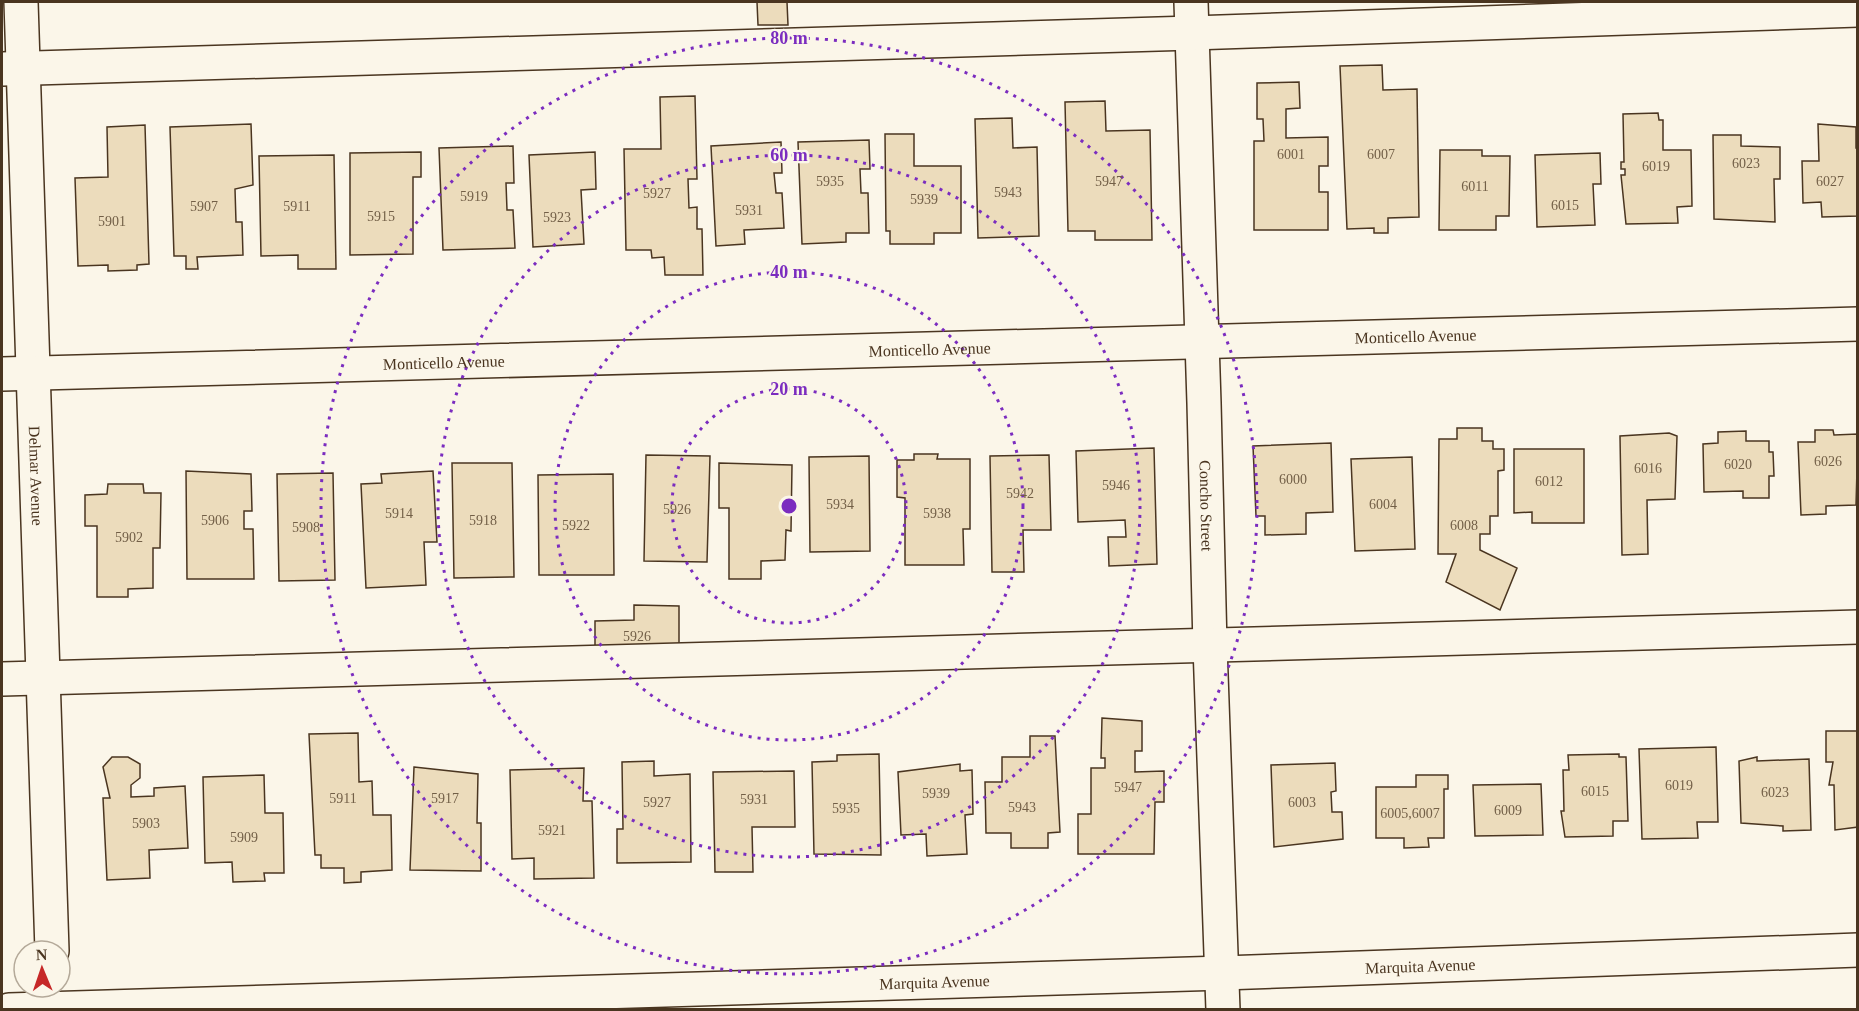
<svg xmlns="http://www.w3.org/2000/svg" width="1859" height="1011" font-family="Georgia,serif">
<rect width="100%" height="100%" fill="#fbf6e9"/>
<path fill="#ecdcbc" stroke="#4a3520" stroke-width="1.5" d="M757,2H787L788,25H758Z
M1382,65L1383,90L1417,89L1419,217L1388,218V233H1374V228L1347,229L1340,66Z
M1299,82L1300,108L1286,109V138L1328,137V166H1319V192H1328V230H1254V141H1264L1263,119H1257V83Z
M695,96L697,179H688L689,208L697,207V229H702L703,275H665L664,257L652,258L651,250H626L624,149H661L660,97Z
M1105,101L1106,131L1150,130L1152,240H1095V231H1068L1065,102Z
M1658,113L1659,120H1663V150H1691L1692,206L1677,207L1678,223L1626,224L1621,175H1625V169H1621V162H1624L1623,114Z
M1012,118L1013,148L1037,147L1039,236L978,238L975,119Z
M251,124L253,185L235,189L236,222H242L243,255L197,257L198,269H186V256H174L170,127Z
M1818,124L1856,127V148H1858V216L1822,217L1821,202L1803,203L1802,161H1819Z
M145,125L149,264L137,265V270L108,271V265L78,266L75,178L108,177L107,127Z
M885,134H914V166H961V233H934V244H890V231H886Z
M1713,135H1741V146L1780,147V179H1774L1775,222L1714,219Z
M869,140L870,169H860L861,193H868L869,233H846V242L802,244L798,142Z
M781,142L782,173H774L776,193H782L784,228L744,230L745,244L716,246L711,146Z
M513,146L514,183H506L507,210H513L515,248L443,250L439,148Z
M1440,150H1482V156H1510L1509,216H1496V230H1439Z
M421,152V177H413V254L350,255V153Z
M595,152L596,189L581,190L584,244L533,247L529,155Z
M1600,153L1601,184H1593L1595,225L1537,227L1535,155Z
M334,155L336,269H298V255L261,256L259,156Z
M1457,428H1482V441H1493V449H1504V470L1498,471V516H1490V534H1480V550L1517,568L1500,610L1446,582L1456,554H1438L1439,439H1457Z
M1815,430H1833L1834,435L1858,434L1856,505L1826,506V514L1801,515L1798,442H1815Z
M1746,431V441H1769V452H1773L1774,476H1769V498H1743V491L1704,492L1703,444L1718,443V432Z
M1669,433L1677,436L1675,499L1647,500L1648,554L1622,555L1620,436Z
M1331,443L1333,512L1306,513V534L1265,535V516H1256L1253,446Z
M1154,448L1157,564L1109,566L1108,537H1126L1125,520L1078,522L1076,451Z
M1514,449H1584V523H1532V512L1514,513Z
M914,454H938L937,459H970V529H963L964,565H905V498L897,497V460H914Z
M646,455L710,456L707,562L644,561Z
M1049,455L1051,530H1023L1024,572H992L990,456Z
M869,456L870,551L810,552L809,457Z
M1412,457L1415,549L1355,551L1351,459Z
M452,463H512L514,577L454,578Z
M719,463L792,465L791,531L786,530L785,560L761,561V579H729V508H719Z
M186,471L251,474L252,511H244V529H253L254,579H187Z
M433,471L437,542H424L426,585L366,588L361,484L382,483L381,474Z
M333,473L335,580L279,581L277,474Z
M613,474L614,575H539L538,475Z
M108,484H143L144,493H161L160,548H153V588L128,589V597H97V526H85V495L107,494Z
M634,605L679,606V652L595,653V621L634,620Z
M1102,718L1142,721V751H1135V772L1164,771V802H1155L1154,854H1078V814H1091V768H1105V758H1101Z
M1826,731H1858V827L1835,830L1834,785H1829L1833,762H1826Z
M358,733L359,782L372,781L373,815H391L392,870L361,872V882L344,883V868H321V855H315L309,734Z
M1030,736H1055L1060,832L1048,833V848H1011V833H986L985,782H1002V757H1030Z
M1716,747L1718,822H1697L1698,838L1642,839L1639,749Z
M879,754L881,855L814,854L812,762L837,761V755Z
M1619,754V757H1626L1628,821H1613V836L1565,837L1561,811H1564L1563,770H1569L1568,755Z
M112,757H128L140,764V778L131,785V797L154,796V788L185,786L188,848L149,850L150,878L107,880L103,798H110L103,767Z
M1757,757V761L1809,759L1811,830L1783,831V826L1741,823L1739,761Z
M654,761V776L690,774L691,862L617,863V829H623L622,762Z
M1335,763L1336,791L1331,792L1332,812H1342L1343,839L1274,847L1271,765Z
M960,764V771L972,770L973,814L965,815L967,854L927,856L926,834L901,835L898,772Z
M414,767L478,774L477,823H481V871L410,870Z
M584,768L583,801H592L594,878L534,879V858L512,859L510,770Z
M794,771L795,827H752L753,872H715L713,772Z
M264,775L265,813H283L284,873H264L265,881L233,882L232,862L205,863L203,777Z
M1416,775H1448V789H1444V838H1428L1429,847L1404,848V838H1376V787H1416Z
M1541,784L1543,835L1475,836L1473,785Z"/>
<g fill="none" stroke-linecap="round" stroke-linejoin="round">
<defs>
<g id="minor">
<path id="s1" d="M21,2L52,951"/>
<path id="s2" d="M1191,2L1204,403L1210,646L1223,1010"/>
<path d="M2,69L1192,33L1858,10"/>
<path id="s3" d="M2,374L1858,324"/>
<path d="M2,679L1858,627"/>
<path id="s4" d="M9,1010L1223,973L1858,950"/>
</g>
</defs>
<use href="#minor" stroke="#4a3520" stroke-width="36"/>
<use href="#minor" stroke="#fbf6e9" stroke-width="33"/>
</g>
<g fill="none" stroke="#7b2cbf" stroke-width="3" stroke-dasharray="3 6">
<circle cx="789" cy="506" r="117"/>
<circle cx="789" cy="506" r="234"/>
<circle cx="789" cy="506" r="351"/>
<circle cx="789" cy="506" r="468"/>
</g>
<g text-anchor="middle" stroke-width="4.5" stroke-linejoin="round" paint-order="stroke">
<g font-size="14" fill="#725f47">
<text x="1291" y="159">6001</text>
<text x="1381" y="159">6007</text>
<text x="1746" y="168">6023</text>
<text x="1656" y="171">6019</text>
<text x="830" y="186">5935</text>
<text x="1109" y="186">5947</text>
<text x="1830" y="186">6027</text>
<text x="1475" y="191">6011</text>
<text x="1008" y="197">5943</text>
<text x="657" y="198">5927</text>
<text x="474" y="201">5919</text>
<text x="924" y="204">5939</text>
<text x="1565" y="210">6015</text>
<text x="204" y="211">5907</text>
<text x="297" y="211">5911</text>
<text x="749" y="215">5931</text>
<text x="381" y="221">5915</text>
<text x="557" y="222">5923</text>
<text x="112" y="226">5901</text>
<text x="1828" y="466">6026</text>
<text x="1738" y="469">6020</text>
<text x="1648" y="473">6016</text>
<text x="1293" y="484">6000</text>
<text x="1549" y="486">6012</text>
<text x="1116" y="490">5946</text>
<text x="1020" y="498">5942</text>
<text x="840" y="509">5934</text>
<text x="1383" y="509">6004</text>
<text x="677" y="514">5926</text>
<text x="399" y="518">5914</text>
<text x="937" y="518">5938</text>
<text x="215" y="525">5906</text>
<text x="483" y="525">5918</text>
<text x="576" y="530">5922</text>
<text x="1464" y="530">6008</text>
<text x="306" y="532">5908</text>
<text x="129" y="542">5902</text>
<text x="637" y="641">5926</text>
<text x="1679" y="790">6019</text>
<text x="1128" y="792">5947</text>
<text x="1595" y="796">6015</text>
<text x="1775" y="797">6023</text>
<text x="936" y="798">5939</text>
<text x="343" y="803">5911</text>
<text x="445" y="803">5917</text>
<text x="754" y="804">5931</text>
<text x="657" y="807">5927</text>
<text x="1302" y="807">6003</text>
<text x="1022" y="812">5943</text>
<text x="846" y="813">5935</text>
<text x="1508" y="815">6009</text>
<text x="1410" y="818">6005,6007</text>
<text x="146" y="828">5903</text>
<text x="552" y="835">5921</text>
<text x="244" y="842">5909</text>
</g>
<g font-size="16" fill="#4a3520" stroke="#fbf6e9">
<text dy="6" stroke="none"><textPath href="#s3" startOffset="1414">Monticello Avenue</textPath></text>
<text dy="6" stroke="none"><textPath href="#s3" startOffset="928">Monticello Avenue</textPath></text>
<text dy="6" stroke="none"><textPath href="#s3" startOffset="442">Monticello Avenue</textPath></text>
<text dy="6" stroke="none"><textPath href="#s1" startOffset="474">Delmar Avenue</textPath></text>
<text dy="6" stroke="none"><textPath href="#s2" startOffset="504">Concho Street</textPath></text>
<text dy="6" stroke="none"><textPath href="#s4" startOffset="1412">Marquita Avenue</textPath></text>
<text dy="6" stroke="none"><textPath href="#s4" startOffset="926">Marquita Avenue</textPath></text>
</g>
</g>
<circle cx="789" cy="506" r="9" fill="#7b2cbf" stroke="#fbf6e9" stroke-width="3"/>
<g font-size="18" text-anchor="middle" font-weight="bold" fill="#7b2cbf" stroke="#fbf6e9" stroke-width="4.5" stroke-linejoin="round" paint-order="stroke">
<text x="789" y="44">80 m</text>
<text x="789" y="161">60 m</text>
<text x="789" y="278">40 m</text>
<text x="789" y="395">20 m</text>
</g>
<rect width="1859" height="1011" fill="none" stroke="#4a3520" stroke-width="6"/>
<g transform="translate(42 969) rotate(358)"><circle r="28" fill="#fbf6e9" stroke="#b4a999" stroke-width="1.5"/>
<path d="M0-4.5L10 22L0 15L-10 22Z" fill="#c62828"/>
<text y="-9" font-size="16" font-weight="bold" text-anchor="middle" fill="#4a3520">N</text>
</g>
</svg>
